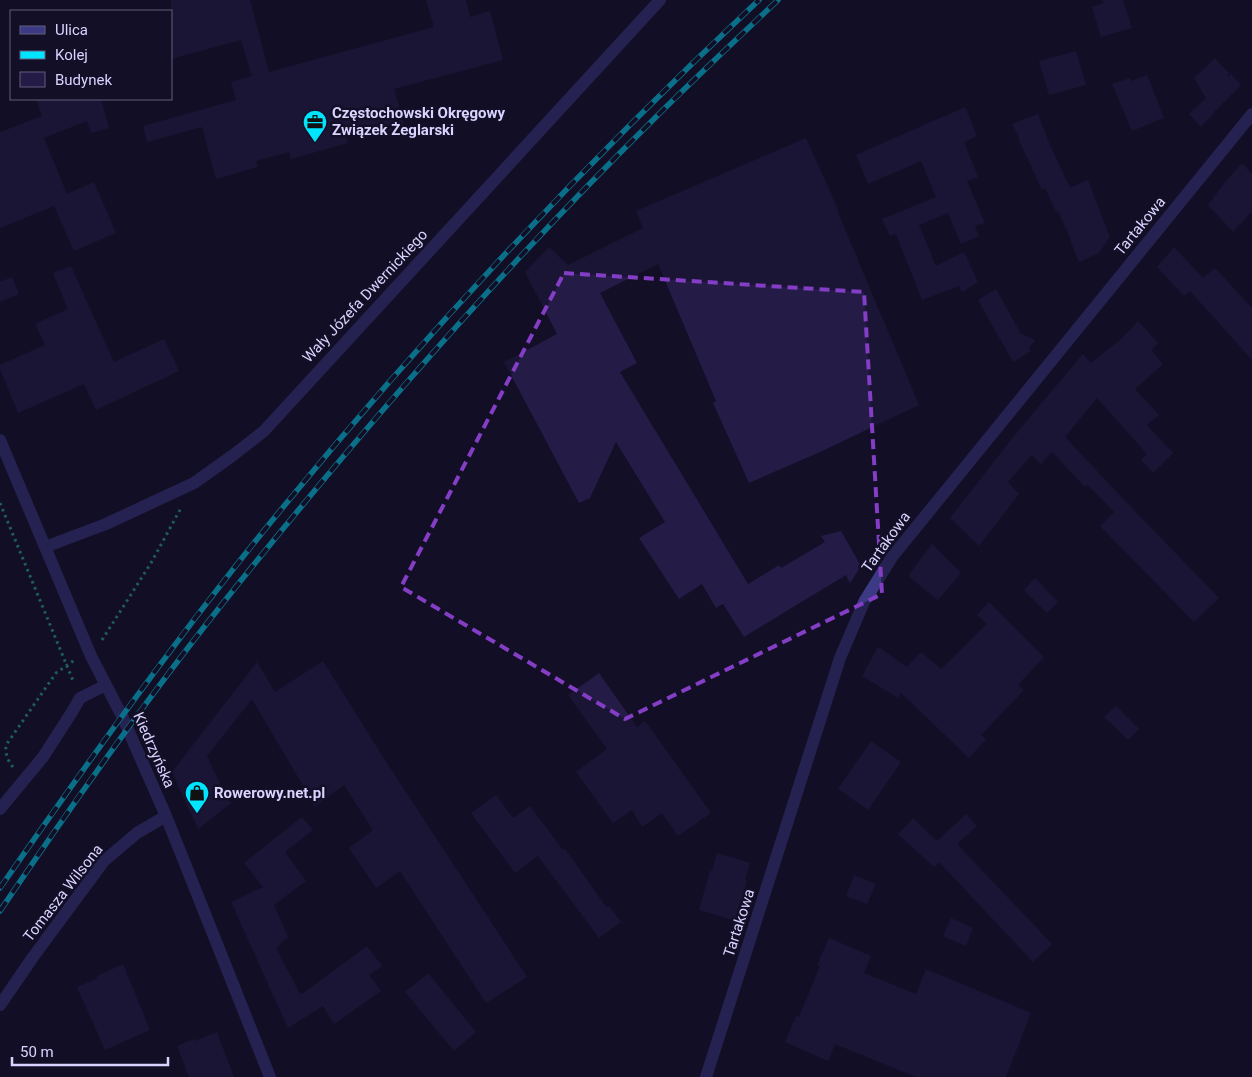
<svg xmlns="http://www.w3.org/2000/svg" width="1252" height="1077" font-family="Roboto,sans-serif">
<rect width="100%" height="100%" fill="#130f26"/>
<path fill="#241b47" d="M171,0H250L269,72L434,27L426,0H466L470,17L490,11L503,60L394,89L405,128L381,134L380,128L346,136L348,143L291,159L289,152L256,161L258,167L216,179L202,127L147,142L143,126L236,100L231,82L252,76L241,40L171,59Z
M1102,0H1123L1132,28L1101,37L1092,7L1104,3Z
M1076,51L1086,85L1049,95L1039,61Z
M1215,58L1229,73L1227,75L1229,76L1231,74L1241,85L1214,112H1215L1201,127L1189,114L1206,98L1194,78Z
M1147,75L1164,118L1132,131L1112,84L1130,78L1131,81Z
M36,99H101L109,128L91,133L87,121L44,138L67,194L94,182L116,233L74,251L54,206L0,228V132L42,116Z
M965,107L977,136L964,142L978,177L967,181L985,223L975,226L979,236L961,244L948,213L919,225L936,266L964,252L978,282L962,292L959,286L922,300L896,234L890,236L882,219L936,197L921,161L868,184L856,155Z
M1038,114L1049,143L1070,188L1088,180L1110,237L1099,253L1079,262L1070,240H1071L1058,211L1056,212L1045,188L1042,190L1018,138L1019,137L1012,124Z
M806,138L838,209L837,210L919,405L820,452L749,483L713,403L716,401L658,264L600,293L637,363L620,372L748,584L779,565L781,568L825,542L821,536L841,531L861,566L850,583L846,575L744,637L723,604L716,608L702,584L679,599L639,538L665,522L616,442L590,498L579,503L504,362L557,334L525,272L549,247L568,265L643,228L636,211Z
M1242,163L1252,174V211L1233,232L1208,205L1222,186Z
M1174,247L1203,278L1215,268L1252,308V360L1190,291L1184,296L1157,267Z
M71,266L114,362L164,339L179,371L96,410L84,384L18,413L0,369V365L45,345L35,324L68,309L53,273Z
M12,277L19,294L0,302V282Z
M996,289L1021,334L1035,340L1029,348L1031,351L1013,362L978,300Z
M1138,321L1158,343L1151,350L1163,364L1135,389L1159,415L1147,425L1173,453L1153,473L1141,460L1147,454L1097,398L1065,437L1128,504L1219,598L1194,622L1100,526L1114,512L1088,485L1085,487L1052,452L1041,464L1032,455L1008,482L1019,494L979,546L950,518L1014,436L1083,354L1091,363L1121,339Z
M932,544L961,573L938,600L908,576Z
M1035,578L1058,602L1047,613L1024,590Z
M989,602L1044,657L1018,685L1024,690L981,735L986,739L969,758L901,693L898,698L862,676L878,647L907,667L921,652L941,669L987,624L977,615Z
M323,661L385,760L527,977L486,1003L400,871L376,888L349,848L373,830L344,785L315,806L252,699L207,756L226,797L231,803L198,829L172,772L257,662L275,692Z
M599,673L637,727L645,721L711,813L678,836L662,813L642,827L632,810L613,823L576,772L607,749L568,695Z
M1116,706L1139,729L1128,740L1104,717Z
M871,741L901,762L868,810L838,789Z
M496,795L513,818L530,806L563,850L565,849L607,908L609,906L621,922L599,938L538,856L515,873L471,813Z
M966,814L977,826L957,844L1052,944L1033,962L939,862L934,867L898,834L913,818L937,841Z
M302,817L313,830L285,852L306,881L274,905L288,937L276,948L300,994L301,993L302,994L367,946L382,966L369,975L381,991L334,1024L323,1006L288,1028L231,902L263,887L244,863Z
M717,853L750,863L745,880L747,881L736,921L699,910L710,871H712Z
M854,875L876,884L867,904L846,896Z
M951,918L973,928L966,946L943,936Z
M829,938L871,956L864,973L916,994L926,969L1031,1013L1006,1077H916L835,1044L828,1061L785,1042L796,1016L799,1017L820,966L817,965Z
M123,964L150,1030L105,1050L77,987L98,978L97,976Z
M428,973L476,1032L454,1051L405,992Z
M217,1032L234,1077H189L177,1046L194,1039L195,1041Z"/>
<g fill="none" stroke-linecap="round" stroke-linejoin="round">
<path stroke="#2fb8b0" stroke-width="3" stroke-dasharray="2.5 4" stroke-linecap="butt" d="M0,503L74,683
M102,640L151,563L181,508
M13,767C8,761 5,754 6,745L56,673L76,659"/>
<path stroke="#3d3a85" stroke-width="12" d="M0,440L91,656L122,716L166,816L270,1077
M45,547L106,524L194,483L232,456L264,431L660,0
M0,809L43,757L72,712L80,698L106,685
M0,1005L33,957L104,861L137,833L166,816
M706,1077L840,658L864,602L892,557L1252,114"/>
<defs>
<path id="rail" d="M0,888C84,767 170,647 262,533C415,344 582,166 759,0
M0,911C71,806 144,702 223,603C357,435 499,272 652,121C693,80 736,40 778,0"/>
</defs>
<use href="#rail" stroke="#00e5ff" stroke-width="5.5"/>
<use href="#rail" stroke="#130f26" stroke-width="4" stroke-dasharray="11" stroke-linecap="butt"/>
</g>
<path d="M0 0H1252V1077H0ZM564,273L864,292L882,594L625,719L401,587Z" fill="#130f26" fill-opacity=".55" fill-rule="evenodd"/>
<path fill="none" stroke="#843dc5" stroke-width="4" stroke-dasharray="10 6" stroke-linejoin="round" d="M564,273L864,292L882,594L625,719L401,587Z"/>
<defs>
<symbol id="office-pin" viewBox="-11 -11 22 30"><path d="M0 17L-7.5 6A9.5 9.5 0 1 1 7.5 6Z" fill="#00e5ff" stroke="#130f26"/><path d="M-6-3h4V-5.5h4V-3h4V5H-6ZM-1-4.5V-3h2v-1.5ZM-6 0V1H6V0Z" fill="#111"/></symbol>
<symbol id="shop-pin" viewBox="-11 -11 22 30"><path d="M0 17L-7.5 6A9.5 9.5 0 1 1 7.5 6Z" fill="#00e5ff" stroke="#130f26"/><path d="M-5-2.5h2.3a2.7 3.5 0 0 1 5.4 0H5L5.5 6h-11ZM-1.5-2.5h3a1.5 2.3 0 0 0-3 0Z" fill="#111"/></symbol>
</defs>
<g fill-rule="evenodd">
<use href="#office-pin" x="301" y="108" width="28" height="38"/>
<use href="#shop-pin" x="183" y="779" width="28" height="38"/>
</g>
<g text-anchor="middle" stroke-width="5" stroke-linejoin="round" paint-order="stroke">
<g font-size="15" font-weight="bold" fill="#d9d4ff" stroke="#130f26" text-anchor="start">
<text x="332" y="118">Częstochowski Okręgowy<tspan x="332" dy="17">Związek Żeglarski</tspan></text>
<text x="214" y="798">Rowerowy.net.pl</text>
</g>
<g font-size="15" fill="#d9d4ff" stroke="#130f26">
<text transform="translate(1140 226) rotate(-51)" y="5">Tartakowa</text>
<text transform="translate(365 296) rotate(-47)" y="5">Wały Józefa Dwernickiego</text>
<text transform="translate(886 542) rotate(-54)" y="5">Tartakowa</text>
<text transform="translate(154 750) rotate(66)" y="5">Kiedrzyńska</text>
<text transform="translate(63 893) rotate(-52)" y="5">Tomasza Wilsona</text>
<text transform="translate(739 923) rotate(-72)" y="5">Tartakowa</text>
</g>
</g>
<rect x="10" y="10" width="162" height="90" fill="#130f26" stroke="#625e7d"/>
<rect x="20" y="26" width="25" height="8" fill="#3d3a85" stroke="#625e7d"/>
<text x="55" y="35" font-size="15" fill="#d9d4ff">Ulica</text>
<rect x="20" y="51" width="25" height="8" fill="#00e5ff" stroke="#625e7d"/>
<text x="55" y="60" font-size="15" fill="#d9d4ff">Kolej</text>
<rect x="20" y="72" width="25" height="15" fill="#241b47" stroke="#625e7d"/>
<text x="55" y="85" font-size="15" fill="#d9d4ff">Budynek</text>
<path d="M12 1057v8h156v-8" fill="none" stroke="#d9d4ff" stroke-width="2.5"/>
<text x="20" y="1057" font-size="15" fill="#d9d4ff" stroke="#130f26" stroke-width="4" paint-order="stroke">50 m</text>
</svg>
